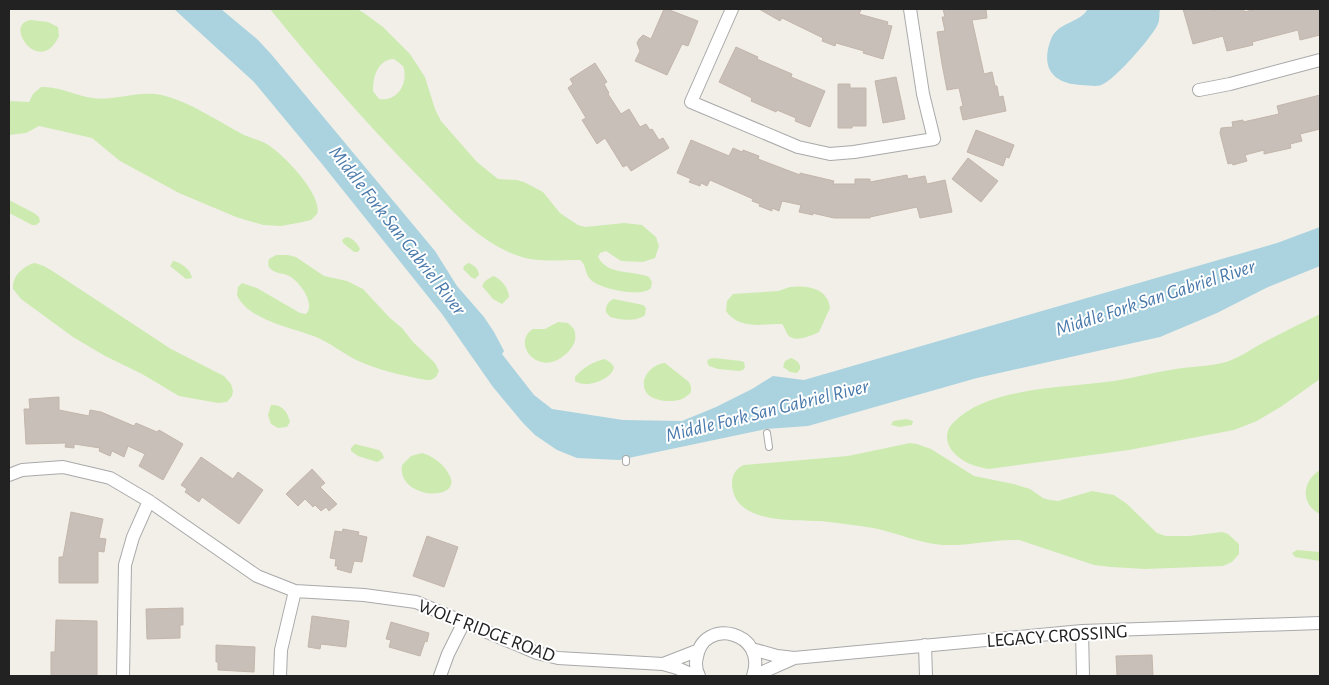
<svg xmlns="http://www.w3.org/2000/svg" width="1329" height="685" font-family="'Alegreya Sans',sans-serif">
<rect width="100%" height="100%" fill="#f2efe9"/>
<path fill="#cdebb0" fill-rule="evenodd" d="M270,9H357L364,13L383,27L410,54L425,77L435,109L441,121L477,162L498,179L517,180L524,182L543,192L560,213L578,225L585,227L624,223L642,225L656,237L659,246L655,258L643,262L621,261L606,251L600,253L598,257C608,276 633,270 649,277L652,282L651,288C642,298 600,289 591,280C584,274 587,265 580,260C560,260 535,263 516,255C477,241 447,205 419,177C366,123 317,67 270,9ZM394,59L403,66C409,82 398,102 379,99L373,91C373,77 377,60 394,59Z
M31,20L48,22L58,27L59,36C40,78 2,23 31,20Z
M41,87C59,86 76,96 93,98C116,101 138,90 162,95C191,102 217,121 244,135C251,138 259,140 265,143C281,151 324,196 317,214L311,220L303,222L281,226L263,225L236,217L179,193L120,161L92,138L39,126L26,133L9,135V101L29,102L33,94Z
M9,200L34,213L39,217L40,222L36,225H32L9,213Z
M346,237C352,237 358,244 360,249L358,252H354L343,243L342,240Z
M276,255H288L296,257L324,276L347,281L363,289L390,318L402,328L413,342L435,363L439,371L436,377L431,380H427C403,376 378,370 356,360C343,353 330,343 316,337C294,328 247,320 237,295L238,287L242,283L257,288L300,313L306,314C316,304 300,283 291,277C285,273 277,274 272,270C267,267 268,263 269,259Z
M173,261C181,262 191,270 192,278L186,279L170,266Z
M35,263L44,266L54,272L171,349L224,376L231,384L233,391L232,396L227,402L218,403L179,396L142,374L105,356L73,337L21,299L13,289C12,276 23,266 35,263Z
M468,263C473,264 479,269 479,275L475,279L471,277L463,269L464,266Z
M493,276C501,278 509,289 509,297L502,304L493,299L482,286L485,281Z
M790,287C807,285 828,288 830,308L819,332C811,336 794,343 788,335C785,331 785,327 782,324C762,324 739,330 726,311L727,301L733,294L778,291Z
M614,299L643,305L646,308L645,315C636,322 621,320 610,317L606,312C605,307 608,301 614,299Z
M1320,314V379L1282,406L1257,421L1234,430L1129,450L989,469C976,467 964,463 955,454C946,445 944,433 952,424C987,386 1066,388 1114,381C1133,378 1151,373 1170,370C1189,366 1211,367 1229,361C1240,357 1250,350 1259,345C1279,334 1300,324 1320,314Z
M558,322L568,323L574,329C577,339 575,344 569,351C540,382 510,343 533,329H545Z
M714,358L741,361L744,362L745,367L743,370L739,371L718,369L709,366L707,362L709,359Z
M791,358C797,360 801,364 800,369L797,373L790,372L783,367L785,361Z
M605,359L611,363L614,367C612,380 585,389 575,381V377C582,368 594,361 605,359Z
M665,363L689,382L691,387V392C685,399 679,401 670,401C630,401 642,365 665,363Z
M271,405C282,404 288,412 290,422L287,427L278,428L271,424L268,415Z
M906,419L913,421L912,425L899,427L891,425L893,421Z
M910,443L917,444L931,449L974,476L1014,484L1030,489L1043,498L1050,500L1058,501L1092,491L1114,495L1127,504L1157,533L1166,536H1189L1222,532L1228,534L1239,544V554L1232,562L1223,566L1145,569L1111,567L1094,565L1019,540C994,539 969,546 943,545C918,543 898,533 873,528C856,525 838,523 820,521C794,520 732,524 732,483C732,475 736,468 744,465L848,456Z
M355,444L379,450L382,453L384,458L377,462L358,456L351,451V448Z
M422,453C432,456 441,462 447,471C470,503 396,501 402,465L411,456Z
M1320,470V514C1300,504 1302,481 1320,470Z
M1297,550L1320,552V561L1295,557L1292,553Z"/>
<path fill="#aad3df" d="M174,9H221L257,39L271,54L435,251L457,286L484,317L494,332L504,351L502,354L534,395L552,409L623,420L682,421L716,407L752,389L773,376L804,380L1277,243L1320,227V266L1266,288L1217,313L1160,337L977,378L808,426L766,429L619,460L577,458L557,450L535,435L523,423L493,387L442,314L322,164L254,82Z
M1088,9H1160C1159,13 1160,20 1158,24C1152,37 1115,80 1101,85C1096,87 1087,85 1082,85C1053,84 1040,68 1051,39C1058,22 1078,24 1088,9Z"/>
<path fill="#c7bfb8" stroke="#c4b6ab" d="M664,9H667L698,21L688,46L682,44L667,75L635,61L640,51L637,43L639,39L643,35L651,39Z
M759,9H856L861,10L859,14L888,22L887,25L892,26L883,59L863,53L864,51L836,43L835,46L822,41L823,38L782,18L780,21Z
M943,9H986L987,18L972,20L984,74L992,72L995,86H997L999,97L1003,96L1006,111L963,120L960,107L963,106L959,88L947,90L942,64L937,32L945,31L942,17H945Z
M1183,9H1210L1211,11L1221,9H1244V12L1256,9H1320V35L1300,40L1298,30L1252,42L1253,45L1227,51L1223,36L1193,44Z
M736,47L758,57L757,59L792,74L791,77L825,91L810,127L795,121L796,118L777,110L776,112L751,101L752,98L719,82Z
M595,63L607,82L604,84L609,93L608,94L621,114L629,109L640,127L646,124L650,130L652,129L659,140L663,138L669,148L631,171L627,165L623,167L605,138L597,144L582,120L586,118L568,88L573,84L570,79Z
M896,77L905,119L883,123L875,81Z
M838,84H850V88H866V126H852V128H838Z
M1320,95V129L1300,134L1302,141L1290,144L1291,148L1264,154V150L1245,155L1247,161L1233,165L1232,163L1228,164L1220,133L1221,128L1233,127L1232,122L1243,120V122L1279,114L1277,106Z
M976,130L1014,145L1009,158L1006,157L1003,166L967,152Z
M691,140L729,156L733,148L742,152L743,150L759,156L758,159L800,175V173L834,181L833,184H855V179H870V182L907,175L908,179L925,176L927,184L945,180L952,212L920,218L917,207L870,217V218H834L812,213L813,215L799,212L801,205L782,201L779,211L772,208V211L759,206L760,204L752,201L753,199L710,180L707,186L701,183L700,186L689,182L691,179L677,173Z
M968,158L998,181L981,202L952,179Z
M59,397V410L89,416L90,410L101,412L134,426L136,423L157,432L159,430L183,444L163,480L139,466L145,454L128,446L124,457L112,451L110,456L99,451L100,448L74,444V448L65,447L66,443L26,444L24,409H30L29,399Z
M201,457L233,479L238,472L263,490L239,524L202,497L199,502L185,492L187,489L181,485Z
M312,469L325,483L320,487L337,504L329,511L326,507L321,511L315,505L313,507L305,499L298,506L286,494Z
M71,512L103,519L99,538L106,539L104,552L98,551V583H59V557H63Z
M343,529L359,532L358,535L367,537L362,562L354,561L351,573L337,569L338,566H335L336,559L330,558L335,531L342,532Z
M427,536L458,547L444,587L413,576Z
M183,608V625H180V638L147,639L146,609Z
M312,616L349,621L346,647L321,644L320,649L308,647Z
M56,620L97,621V676H51V652H55Z
M391,622L429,633L427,642L425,641L420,656L389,647L391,640L386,639Z
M216,645L255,647L254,672L218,670V662H216Z
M1152,655L1153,676H1117L1116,656Z"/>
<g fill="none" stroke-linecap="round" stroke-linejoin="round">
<defs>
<path id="lane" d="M767,433L769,447
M626,462V459"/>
<path id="street" d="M732,9L691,102L798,147L830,154L854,152L934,139L923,94L910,9
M1199,90L1230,84L1320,60
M9,475L22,470L63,467L110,478L149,501L257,576L295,591L364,595L416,602L537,653L558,658L663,664L699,650
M1082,631L1083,676
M925,645L926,676
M752,649L777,656L794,658L1082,631L1320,623
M663,664L677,668L695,676
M123,676L125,565L133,537L149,501
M280,676L281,650L295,591
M440,676L448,654L464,622
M699,676C696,670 695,664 697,657C703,617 768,631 753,676
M754,676L792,659"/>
</defs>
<use href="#lane" stroke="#a9a9a9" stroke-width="8"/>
<use href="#street" stroke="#a9a9a9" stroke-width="14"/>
<use href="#lane" stroke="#fff" stroke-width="6"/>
<use href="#street" stroke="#fff" stroke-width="12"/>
</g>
<g text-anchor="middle" stroke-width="4" stroke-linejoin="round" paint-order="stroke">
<g font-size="19" fill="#222" stroke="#fff">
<text transform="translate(487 630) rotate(21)" y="7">WOLF RIDGE ROAD</text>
<text transform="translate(1057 635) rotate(-4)" y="7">LEGACY CROSSING</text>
</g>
<g font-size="20" font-style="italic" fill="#4a7aab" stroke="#fff">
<text transform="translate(398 230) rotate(52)" y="7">Middle Fork San Gabriel River</text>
<text transform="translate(1155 297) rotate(-18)" y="7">Middle Fork San Gabriel River</text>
<text transform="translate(767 410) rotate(-14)" y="7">Middle Fork San Gabriel River</text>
</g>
</g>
<rect width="1329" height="685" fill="none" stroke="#222222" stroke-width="20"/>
</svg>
